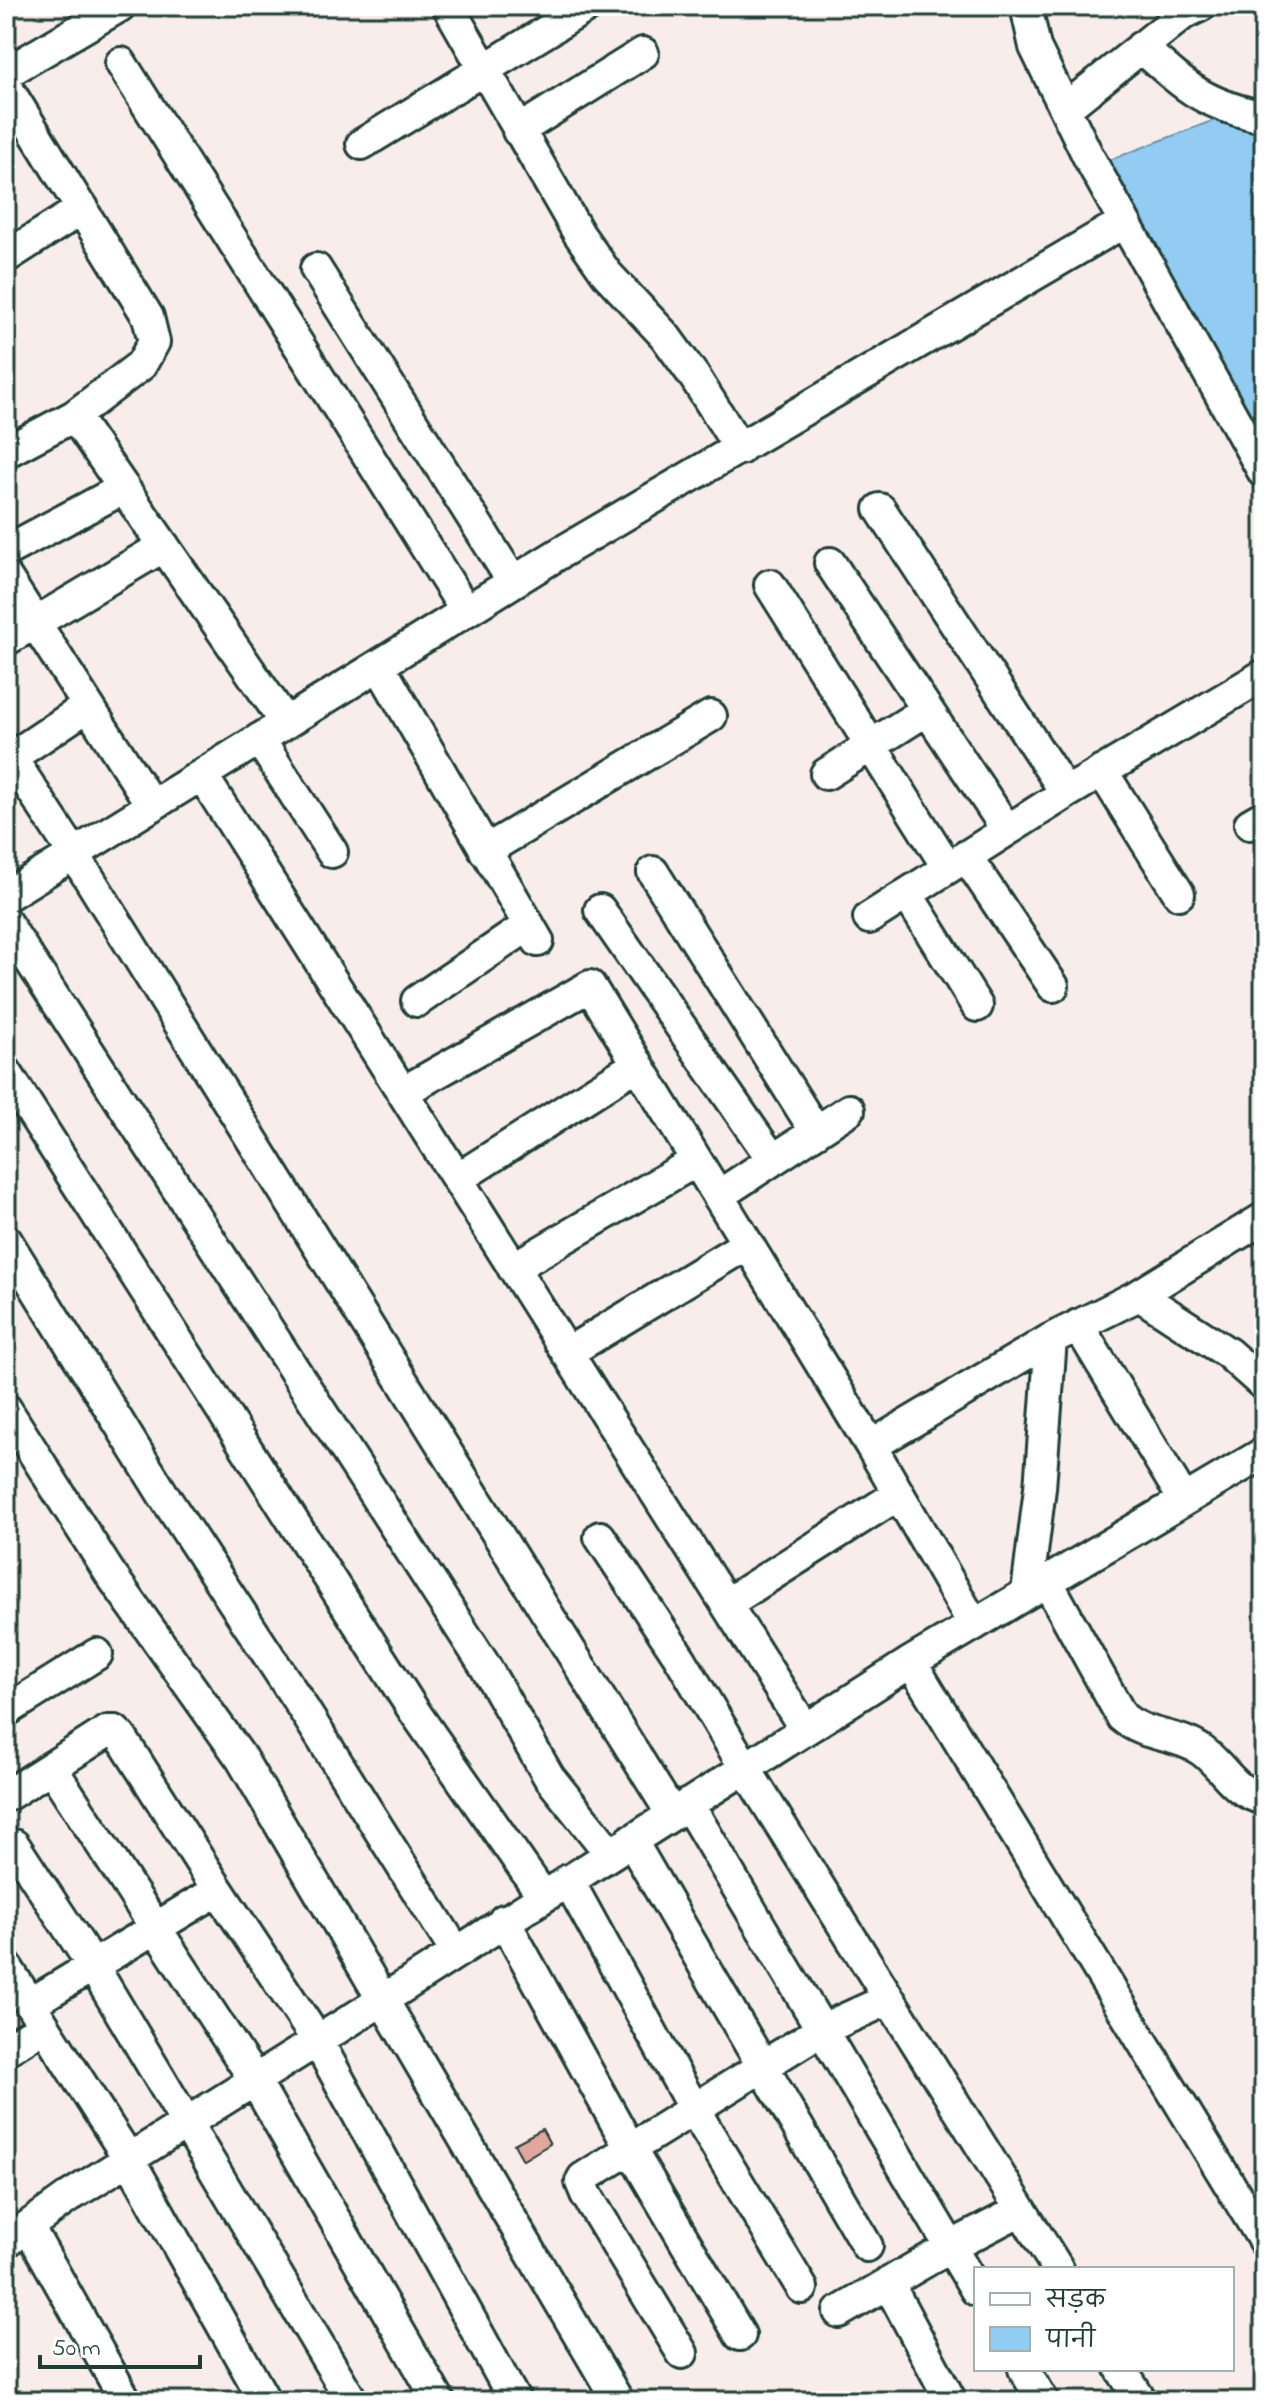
<svg xmlns="http://www.w3.org/2000/svg" width="1270" height="2407" font-family="'Indie Flower','Playpen Sans Deva',sans-serif">
<rect width="100%" height="100%" fill="#f9edec"/>
<filter id="ink" filterUnits="userSpaceOnUse"><feTurbulence type="fractalNoise" baseFrequency=".0125" numOctaves="2"/><feDisplacementMap in="SourceGraphic" scale="16" xChannelSelector="R" yChannelSelector="G"/><feConvolveMatrix kernelMatrix="1 2 1 2 8 2 1 2 1" color-interpolation-filters="sRGB"/></filter>
<g filter="url(#ink)">
<path fill="#93ccf2" stroke="#6593a6" stroke-width="2" d="M1238,111L1264,115V455L1107,161Z"/>
<path fill="#e1a6a0" stroke="#1f3d34" stroke-width="2" d="M542,2129L550,2144L523,2160L514,2144Z"/>
<g fill="none" stroke-linecap="round" stroke-linejoin="round">
<defs>
<path id="minor" d="M448,6L579,234L607,274L665,336L694,376L740,449
M1026,6L1035,47L1088,156L1264,473
M1141,47C1187,88 1203,104 1264,117
M121,63L466,611
M6,73L120,6
M6,86L148,317L154,342L141,365L74,416L6,452
M1066,108L1183,14L1200,6
M518,131L643,53
M362,144L588,6
M6,257L83,208
M316,269L513,582
M74,416L286,723
M880,509L1066,793
M6,551L124,488
M830,563L1007,830
M6,577L152,806
M770,585L948,868
M6,640L164,546
M379,665L538,941
M259,739L332,852
M6,750L74,854L672,1814
M6,761L88,706
M1102,771L1179,894
M826,774L927,710
M202,775L805,1729
M1250,824L1264,816
M485,851L711,716
M966,856L1053,986
M653,872L816,1132
M907,894L977,1006
M6,896L560,553L1124,222
M600,910L773,1160
M869,918L1066,793L1264,675
M6,923L485,1666L549,1777L610,1853
M417,1001L529,925
M6,1072L414,1711L543,1896
M403,1092L590,986L871,1446L974,1625
M457,1179L638,1064
M718,1196L849,1110
M6,1240L164,1496L299,1702L456,1952
M513,1268L696,1161
M1139,1295L1228,1353L1264,1385
M1078,1325L1184,1500
M567,1353L747,1244
M6,1409L109,1572L241,1758L618,2401
M871,1446L1051,1339L1139,1295L1264,1218
M600,1537L680,1658L745,1768L1058,2269
M1047,1581L1122,1717C1147,1738 1176,1733 1201,1750C1226,1768 1231,1791 1264,1799
M1027,1593L1040,1488L1051,1339
M726,1604L899,1494
M911,1662L1264,2241
M6,1711L97,1654
M51,1767L254,2079L439,2401
M6,1796L108,1731H115L121,1737L218,1890L317,2040L515,2401
M688,1804L976,2290
M631,1840L867,2246
M14,1845L93,1966L352,2401
M568,1880L695,2111L802,2288
M504,1920L631,2150L740,2335
M6,1966L129,2159L265,2401
M30,2004L218,1890
M6,2050L44,2026
M28,2226L126,2401
M6,2242L70,2196L381,2001L911,1662L1264,1453
M888,2283L951,2401
M839,2312L950,2247L1021,2210
M682,2353L586,2194L581,2182L583,2178L821,2030L889,1999
M1024,2369L1043,2401
M1121,2369L1141,2401"/>
</defs>
<use href="#minor" stroke="#1f3d34" stroke-width="36"/>
<use href="#minor" stroke="#fff" stroke-width="30"/>
</g>
</g>
<rect width="1270" height="2407" fill="none" stroke="#fff" stroke-width="32"/>
<rect x="16" y="16" width="1238" height="2375" fill="none" stroke="#1f3d34" stroke-width="3" filter="url(#ink)"/>
<rect x="974" y="2267" width="260" height="104" fill="#ffffff" stroke="#a5b1ae" stroke-width="2"/>
<rect x="990" y="2293" width="40" height="12" fill="#ffffff" stroke="#a5b1ae" stroke-width="2"/>
<text x="1046" y="2307" font-size="24" fill="#1f3d34">सड़क</text>
<rect x="990" y="2327" width="40" height="24" fill="#93ccf2" stroke="#a5b1ae" stroke-width="2"/>
<text x="1046" y="2347" font-size="24" fill="#1f3d34">पानी</text>
<path d="M40 2355v12h160v-12" fill="none" stroke="#1f3d34" stroke-width="4"/>
<text x="52" y="2355" font-size="24" fill="#1f3d34" stroke="#ffffff" stroke-width="6" paint-order="stroke">50 m</text>
</svg>
